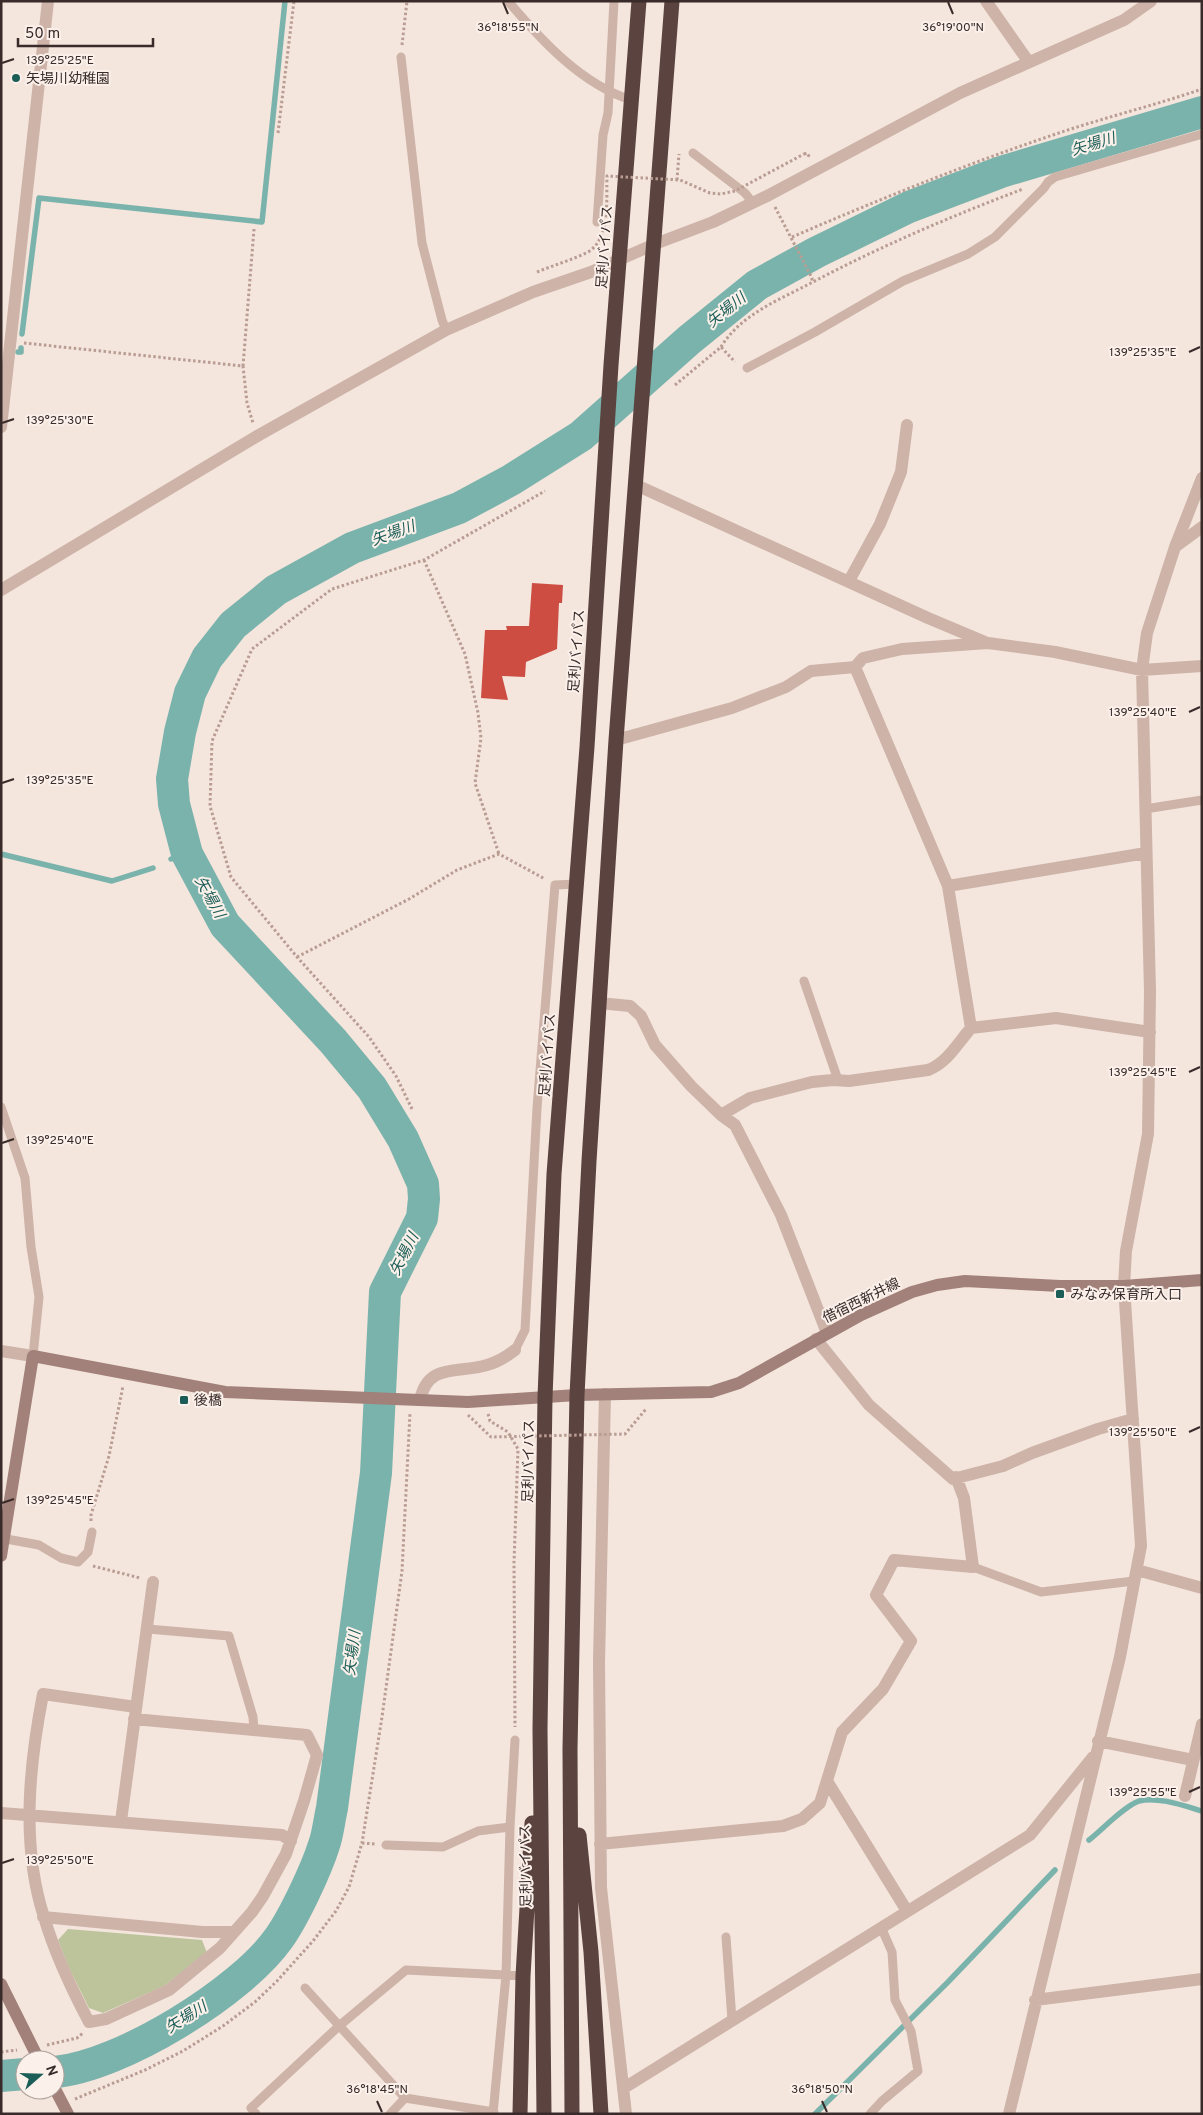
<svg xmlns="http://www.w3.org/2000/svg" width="1203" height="2115" font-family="Overpass,'Noto Sans JP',sans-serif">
<rect width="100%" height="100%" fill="#f4e5dd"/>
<path fill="#bdc49c" d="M68,1929L202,1940L207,1953L164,1986L103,2013L89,2008L69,1968L58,1940Z"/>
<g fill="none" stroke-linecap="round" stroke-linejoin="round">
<path stroke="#7ab3ac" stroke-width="5.5" d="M22,334L39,198L262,222L285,1
M18,352H21V348
M1,854L112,881L153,868
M171,859L187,854
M1089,1840C1103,1829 1123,1807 1139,1801C1157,1796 1185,1806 1202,1811
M815,2114L948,1982L1055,1870"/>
<path stroke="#7ab3ac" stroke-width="32" d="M55,2072C121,2066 241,1992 279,1938C294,1917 316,1870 324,1845C328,1834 329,1821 332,1808L376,1473L385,1292L422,1218L424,1199L423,1184L403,1139L372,1088L333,1041L225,925L187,854L174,804L172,779L180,732L190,693L207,658L233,625L276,590L352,548L459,508L511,480L581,436L689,340L757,285L817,252L909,207L1001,172L1202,112
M1,2076L25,2074"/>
</g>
<path fill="#cd4d43" d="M532,583L563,585L562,603H559L557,649L526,662L525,677L502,676L508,700L481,698L485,630H507L506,626H529Z"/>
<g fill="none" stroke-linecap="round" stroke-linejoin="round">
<path stroke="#b99c92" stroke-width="3" stroke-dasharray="2.5 2.5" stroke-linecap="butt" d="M402,45L407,1
M278,133L294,1
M804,154L807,153L810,158
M677,180L679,154
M775,207L812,278V282
M792,237C878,200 964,165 1053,135C1102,118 1153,106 1202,89
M24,343L243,366L247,403L253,423
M721,347C741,314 781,299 813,282C881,246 952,216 1023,189
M243,366L254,229
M675,385L721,347L735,362
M424,560L465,654L478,713L481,738L475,783L499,854
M297,957L409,899L457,870L499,854L545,879
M412,1109L396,1076L369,1037L297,957L231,877L210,806L212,741L252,649L332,589L424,560L545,491
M488,1414L490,1421L508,1432L518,1449L514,1563L515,1727
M91,1521V1515L109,1456L123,1386
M93,1566L140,1578
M362,1843L375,1844
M47,2045L77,2038L83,2033
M1,2052L17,2050
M75,2099L145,2070L183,2051L223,2026L255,2002L277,1981L313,1941L336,1911L349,1887L362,1843L382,1717L402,1571L410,1413"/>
<path stroke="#cdb3a8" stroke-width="9" d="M508,1C541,40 581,84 631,100
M401,57L422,243L442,320L446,330
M693,153L745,193L753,203
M597,222L603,135L608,113L614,1
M747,368L815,332L903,281L968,254L995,237L1044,188L1048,182L1055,177L1202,134
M1145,809L1202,800
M804,981L838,1080
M1,1107L25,1178L31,1247L39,1297L33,1356
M515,1350L525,1330L537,1108L555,885L576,884
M1,1538L39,1545L61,1558L78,1562L88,1552L92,1532
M973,1567L1041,1592L1134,1581
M148,1629L229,1636L253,1717L254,1731
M386,1845L443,1847L478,1831L510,1827
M726,1937L732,2020
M305,1988L405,2098L494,2112
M256,2114L251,2108L339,2026L406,1970L523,1976
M390,2114L405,2098
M493,2114L506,1975L510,1827L515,1740
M870,2114L882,2101L918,2071L911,2031L895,2000L892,1952L881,1927"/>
<path stroke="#cdb3a8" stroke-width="12" d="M986,1L1028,61
M1,427L48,1
M636,485L928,618L985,642
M1175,547L1202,527
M849,581L880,524L901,472L907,425
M1,590L259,435L446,330L533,292L591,272L655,244L713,222L769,195L960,93L1124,20L1151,1
M855,667L948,886L971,1028
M616,740L732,708L786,687L811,671L855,667L863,658L902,649L988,643L1055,652L1142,670L1202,666
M948,886L1146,853
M599,1003L630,1006L641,1016L655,1045L691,1086L721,1115L735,1125L781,1215L827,1333
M721,1115L750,1098L812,1082L833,1080L849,1081L928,1070C947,1063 958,1043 971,1028L1056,1018L1150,1032
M816,1339L869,1405L953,1479L1003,1466L1032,1453L1098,1429L1133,1419
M1,1351L33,1356
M605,1394L599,1662L601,1888L626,2114
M420,1400C428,1362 458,1374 487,1365C498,1362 506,1357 515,1350
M1137,1570L1202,1588
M134,1719L307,1735L317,1755L304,1801L286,1854L263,1896L252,1912L220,1948L169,1990L106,2019L89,2022C71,1988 55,1954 44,1917C21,1846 29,1766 43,1694L136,1707
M1098,1741L1193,1760
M827,1781L907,1911
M1185,1796L1202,1724
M1,1813L282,1835L291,1841
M121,1821L153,1582
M600,1844L783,1826L802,1819L820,1803L842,1732L883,1689L911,1641L876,1595L894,1560L973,1567L964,1498L956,1477
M43,1917L202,1932H234
M1035,2000L1202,1979
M624,2088L1030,1835L1093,1757
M1009,2114L1120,1657L1141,1546L1124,1286L1126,1251L1148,1134L1150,991L1142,670L1147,633L1175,547L1202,478"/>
<path stroke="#a18179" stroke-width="12" d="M1,1556L33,1356L225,1392L468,1402L577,1395L711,1392L739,1383L861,1315L912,1292L937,1285L965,1281L1060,1286H1124L1202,1280
M1,1984L39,2060
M55,2089L68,2114"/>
<path stroke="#5b433f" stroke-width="15" d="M579,1835L591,1952L601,2114
M520,2114L523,1976L532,1823
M544,2114L540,1729L545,1397L554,1174L587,747L611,365L639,1
M572,2114L570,1749L577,1395L589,1161L616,740L672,1"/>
<path stroke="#b99c92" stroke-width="3" stroke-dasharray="2.5 2.5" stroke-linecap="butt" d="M537,272C554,265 572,260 588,252C611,238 606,199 607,176L680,180L710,193L721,194L735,191L804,154
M468,1415L491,1437L625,1434L646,1409"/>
</g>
<path fill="none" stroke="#392b29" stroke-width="2" d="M503,2L508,14M948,2L953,14M2,63L14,59M1189,352L1200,347M2,423L14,419M1189,712L1200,707M2,783L14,779M1189,1072L1200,1067M2,1143L14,1139M1189,1432L1200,1427M2,1503L14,1499M1189,1792L1200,1787M2,1863L14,1859M377,2101L382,2112M822,2101L827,2112"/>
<g fill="#1b5e57" stroke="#fbf0ea" stroke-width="2">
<circle cx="16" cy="78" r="5"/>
<rect x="1055" y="1289" width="10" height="10" rx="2.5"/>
<rect x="179" y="1395" width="10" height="10" rx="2.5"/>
</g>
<g text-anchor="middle" stroke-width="4" stroke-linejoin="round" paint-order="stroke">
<g font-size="14" fill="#392b29" stroke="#fbf0ea" text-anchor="start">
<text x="26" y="83">矢場川幼稚園</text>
<text x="1070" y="1299">みなみ保育所入口</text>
<text x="194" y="1405">後橋</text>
</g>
<g font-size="14" fill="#392b29" stroke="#fbf0ea">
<text transform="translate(604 247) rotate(-86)" y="5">足利バイパス</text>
<text transform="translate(576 651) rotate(-86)" y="5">足利バイパス</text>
<text transform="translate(547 1055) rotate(-86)" y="5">足利バイパス</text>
<text transform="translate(861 1300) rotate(-26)" y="5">借宿西新井線</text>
<text transform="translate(528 1461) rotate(-89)" y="5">足利バイパス</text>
<text transform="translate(525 1866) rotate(-91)" y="5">足利バイパス</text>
</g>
<g font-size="15" font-style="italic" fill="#1b5e57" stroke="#fbf0ea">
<text transform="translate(1093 144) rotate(-17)" y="5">矢場川</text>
<text transform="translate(726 310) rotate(-39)" y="5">矢場川</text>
<text transform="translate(393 533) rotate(-20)" y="5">矢場川</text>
<text transform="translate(210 897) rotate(61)" y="5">矢場川</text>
<text transform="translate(404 1254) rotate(-63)" y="5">矢場川</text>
<text transform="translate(352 1653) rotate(-83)" y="5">矢場川</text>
<text transform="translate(186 2017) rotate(-32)" y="5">矢場川</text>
</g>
</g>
<g font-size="12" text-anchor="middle" fill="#392b29" stroke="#fbf0ea" stroke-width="4" stroke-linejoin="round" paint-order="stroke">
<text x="508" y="31">36°18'55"N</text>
<text x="953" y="31">36°19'00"N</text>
<text x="60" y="64">139°25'25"E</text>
<text x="1143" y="356">139°25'35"E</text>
<text x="60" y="424">139°25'30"E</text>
<text x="1143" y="716">139°25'40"E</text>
<text x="60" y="784">139°25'35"E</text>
<text x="1143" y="1076">139°25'45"E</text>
<text x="60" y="1144">139°25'40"E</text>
<text x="1143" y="1436">139°25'50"E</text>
<text x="60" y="1504">139°25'45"E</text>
<text x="1143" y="1796">139°25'55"E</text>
<text x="60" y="1864">139°25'50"E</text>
<text x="377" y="2093">36°18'45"N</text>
<text x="822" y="2093">36°18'50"N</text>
</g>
<rect width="1203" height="2115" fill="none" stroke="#392b29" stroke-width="5"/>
<g transform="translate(40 2075) rotate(70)"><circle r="24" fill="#fbf0ea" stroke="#ada19d"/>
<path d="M0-4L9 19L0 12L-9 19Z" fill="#1b5e57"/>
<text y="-8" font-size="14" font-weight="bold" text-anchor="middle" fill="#392b29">N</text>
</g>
<path d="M18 38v8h135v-8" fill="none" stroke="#392b29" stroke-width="2.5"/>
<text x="25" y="38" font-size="15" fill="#392b29" stroke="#fbf0ea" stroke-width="4" paint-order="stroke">50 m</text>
</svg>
